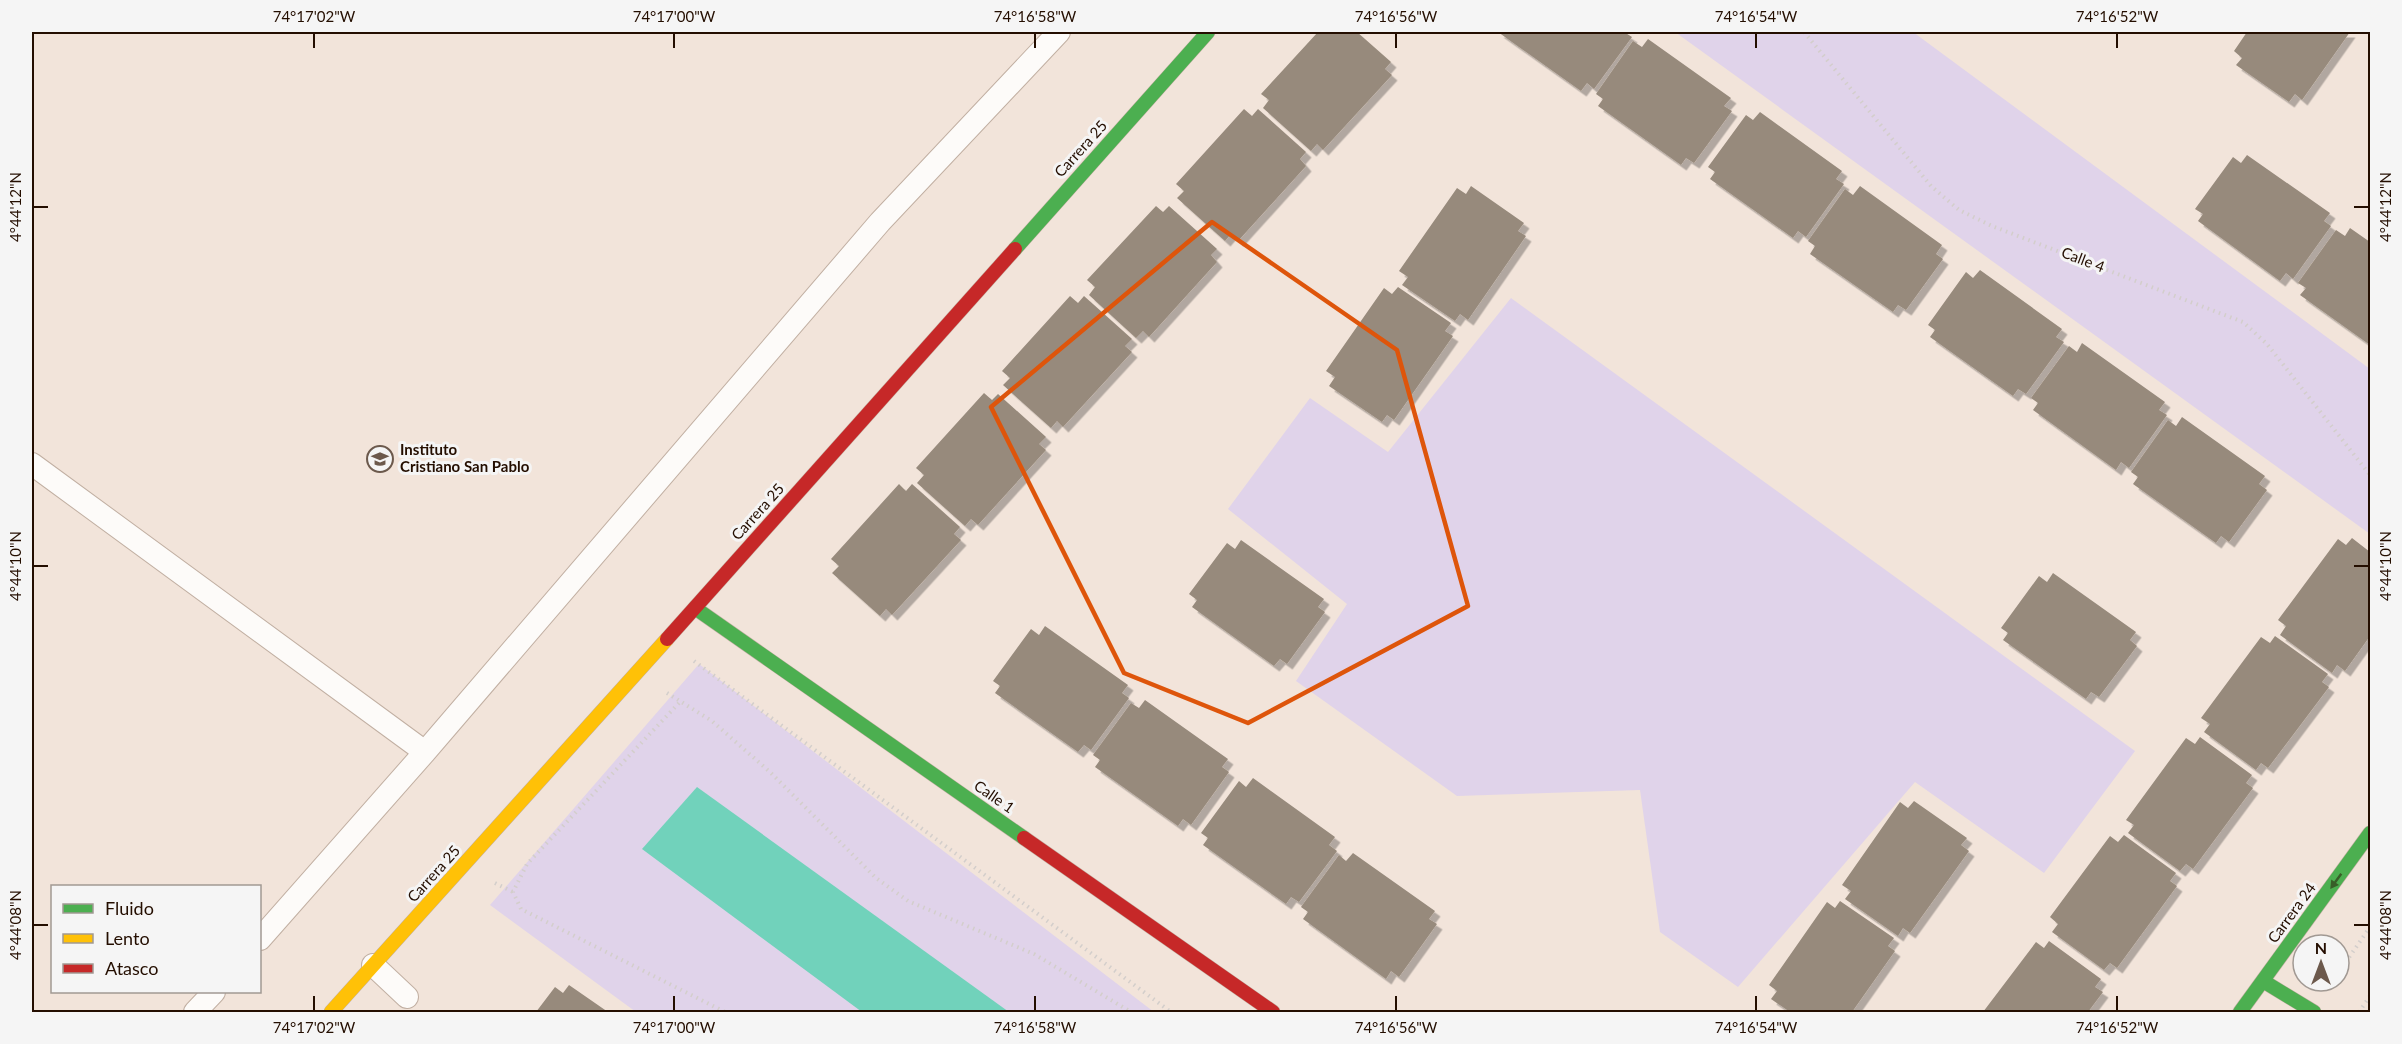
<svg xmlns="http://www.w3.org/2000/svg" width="2402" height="1044" font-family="Lato,sans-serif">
<defs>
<filter id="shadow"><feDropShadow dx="5.5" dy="5.5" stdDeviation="0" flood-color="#0004"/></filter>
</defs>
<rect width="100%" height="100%" fill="#f2e4da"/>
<path fill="#e0d3ea" d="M1675,32H1913L2370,369V534Z
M1511,298L2135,751L2044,873L1915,782L1738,987L1660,932L1640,790L1457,796L1296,681L1347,604L1228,509L1310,398L1388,452Z
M699,664L1154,1012H636L490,905Z"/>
<path fill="#71d2bb" d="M697,787L1009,1012H862L642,849Z"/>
<path fill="#978a7c" filter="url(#shadow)" d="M1318,32H1357L1391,62L1385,69L1392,75L1323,150L1317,144L1311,151L1263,108L1269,100L1261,94Z
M1498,32H1624L1632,37L1594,89L1587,83L1581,91Z
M2247,32H2350L2302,100L2295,94L2289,102L2236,65L2242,58L2234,51Z
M1648,39L1731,98L1724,106L1732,111L1694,163L1686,158L1681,165L1598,106L1603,99L1596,94L1633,41L1642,47Z
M1244,109L1252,116L1258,109L1306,152L1300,159L1306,166L1238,241L1231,234L1225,241L1177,198L1184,191L1176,184Z
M1760,112L1842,171L1836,179L1844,184L1806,237L1798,231L1793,238L1710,179L1715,172L1708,167L1746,115L1753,120Z
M2247,155L2330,213L2324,221L2331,226L2293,279L2286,273L2280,281L2198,221L2203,214L2195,209L2233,157L2241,163Z
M1471,186L1524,223L1518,231L1526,236L1468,320L1460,314L1455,321L1402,285L1408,277L1399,271L1457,188L1466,194Z
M1860,186L1942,245L1936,254L1943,259L1906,310L1898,305L1893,312L1810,254L1815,246L1808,241L1845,189L1853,195Z
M1156,206L1163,212L1169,206L1217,249L1211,255L1217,262L1149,337L1143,331L1136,338L1089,295L1095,287L1087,280Z
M2350,228L2370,242V345L2300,295L2306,288L2298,283L2336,230L2345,236Z
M1980,270L2062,329L2056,337L2064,342L2026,394L2018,389L2013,396L1930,337L1935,330L1928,325L1966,272L1973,278Z
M1398,287L1451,323L1445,331L1453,336L1394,420L1387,415L1382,422L1329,386L1335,377L1326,371L1384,288L1392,294Z
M1070,296L1078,303L1084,296L1132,339L1125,346L1132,352L1063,427L1057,421L1051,428L1003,385L1010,378L1002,371Z
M2082,343L2165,402L2159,410L2167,415L2129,468L2121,462L2116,470L2033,410L2038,403L2031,398L2069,346L2077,352Z
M984,393L992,400L998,394L1046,437L1039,444L1046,450L978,525L971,519L965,526L917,483L924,475L916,468Z
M2182,417L2265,476L2259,484L2267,490L2229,542L2221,536L2216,543L2133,484L2138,477L2131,472L2168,420L2176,426Z
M899,484L906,491L912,484L960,527L954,534L961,540L892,615L886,609L880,616L832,573L839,566L831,559Z
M2352,538L2370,552V636L2345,671L2337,665L2332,673L2280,635L2286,626L2278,620L2338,539L2346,545Z
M1241,540L1324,599L1318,607L1325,612L1287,664L1280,659L1274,666L1192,607L1197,600L1189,594L1227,543L1235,549Z
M2053,573L2136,632L2130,640L2137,646L2099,697L2091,692L2086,699L2003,640L2008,633L2001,628L2039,576L2047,582Z
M1045,626L1128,685L1122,693L1129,698L1091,750L1084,745L1078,752L995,693L1000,686L993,681L1031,629L1039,635Z
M2275,636L2328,674L2322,682L2329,687L2268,768L2261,763L2256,770L2204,732L2210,724L2201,718L2261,637L2270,643Z
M1145,700L1228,759L1222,767L1229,772L1191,825L1183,819L1178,826L1095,767L1100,760L1093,755L1131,703L1139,708Z
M2200,737L2252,775L2246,783L2253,788L2193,869L2186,864L2180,871L2128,833L2134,825L2126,820L2186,738L2195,744Z
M1253,778L1335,837L1329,845L1337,851L1299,902L1291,897L1286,904L1203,845L1208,838L1201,833L1239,781L1246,787Z
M1914,801L1967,838L1961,845L1969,851L1910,933L1903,928L1898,936L1845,899L1851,891L1842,885L1900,802L1908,808Z
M2124,835L2176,873L2170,881L2177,886L2117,968L2110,963L2104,970L2052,932L2058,924L2050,917L2110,836L2118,842Z
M1353,853L1435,911L1429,919L1437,924L1399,977L1391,971L1386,979L1303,919L1308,912L1301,907L1339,855L1346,861Z
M1840,901L1894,938L1888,946L1895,951L1852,1012H1790L1771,999L1777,991L1769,985L1827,902L1835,908Z
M2049,941L2101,979L2095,987L2103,992L2088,1012H1983L2036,942L2044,948Z
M569,985L608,1012H536L555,987L563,993Z"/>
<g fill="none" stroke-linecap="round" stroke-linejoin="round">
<defs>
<path id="lane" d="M32,464L425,752
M260,939L425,752L880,222L1059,32
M373,965L407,997
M195,1012L214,992"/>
<path id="fast" d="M1015,249L1208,32
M695,608L1024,838
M2263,981L2314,1012
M2240,1012L2370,833"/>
<path id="slow" d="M331,1012L667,639"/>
<path id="jam" d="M667,639L1015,249
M1024,838L1273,1012"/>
</defs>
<use href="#lane" stroke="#c1afa2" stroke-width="24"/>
<use href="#fast" stroke="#c1afa2" stroke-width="15"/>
<use href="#slow" stroke="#c1afa2" stroke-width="15"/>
<use href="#jam" stroke="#c1afa2" stroke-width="15"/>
<path stroke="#d3cecb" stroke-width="4" stroke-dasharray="1.5 4.5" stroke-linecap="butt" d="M1804,32L1931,186L1959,210L1992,226L2243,322L2267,344L2370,475
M694,661L1171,1012
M667,693L712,721L771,773L876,878L908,901L1034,954L1131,1012
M679,703L527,864L513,892L521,909L725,1012
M495,883L513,892
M2339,972L2370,927
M2359,1012L2370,996"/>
<use href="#lane" stroke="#fdfbf9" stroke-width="22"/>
<use href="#fast" stroke="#4caf50" stroke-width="14"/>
<use href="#slow" stroke="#ffc107" stroke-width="14"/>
<use href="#jam" stroke="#c62828" stroke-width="14"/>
</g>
<defs><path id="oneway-solid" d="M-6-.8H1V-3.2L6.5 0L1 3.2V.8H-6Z" transform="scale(1.5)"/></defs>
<use fill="#385e28" href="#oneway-solid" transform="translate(2336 881) rotate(126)"/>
<path fill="none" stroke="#de550b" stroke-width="4.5" stroke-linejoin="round" d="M1212,222L1397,350L1468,606L1248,723L1124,673L991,407Z"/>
<path fill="none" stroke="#240e00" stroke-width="2" d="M314,33V48M674,33V48M1035,33V48M1396,33V48M1756,33V48M2117,33V48M33,207H48M2354,207H2369M33,566H48M2354,566H2369M33,925H48M2354,925H2369M314,996V1011M674,996V1011M1035,996V1011M1396,996V1011M1756,996V1011M2117,996V1011"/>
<defs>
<symbol id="school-ring" viewBox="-11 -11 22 22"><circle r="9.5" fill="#f5f5f5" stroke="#6c594c" stroke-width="1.5"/><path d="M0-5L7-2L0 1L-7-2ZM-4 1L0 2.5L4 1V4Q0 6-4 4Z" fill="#6c594c"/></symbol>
</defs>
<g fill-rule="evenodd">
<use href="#school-ring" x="365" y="444" width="30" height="30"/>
</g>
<g text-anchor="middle" stroke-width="6" stroke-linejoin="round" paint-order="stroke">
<g font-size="15" fill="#240e00" stroke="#f5f5f5">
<text transform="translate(1081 149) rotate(-48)" y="5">Carrera 25</text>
<text transform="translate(2083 260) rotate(21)" y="5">Calle 4</text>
<text transform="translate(758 512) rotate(-48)" y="5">Carrera 25</text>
<text transform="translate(994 797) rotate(35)" y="5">Calle 1</text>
<text transform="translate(434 874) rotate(-48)" y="5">Carrera 25</text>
<text transform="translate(2292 913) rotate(-54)" y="5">Carrera 24</text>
</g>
<g font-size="15" font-weight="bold" fill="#240e00" stroke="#f5f5f5" text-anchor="start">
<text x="400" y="455">Instituto<tspan x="400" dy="17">Cristiano San Pablo</tspan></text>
</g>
</g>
<rect width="2402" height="1044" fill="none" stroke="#f5f5f5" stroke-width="66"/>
<rect x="51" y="885" width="210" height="108" fill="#f5f5f5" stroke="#a19993" stroke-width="1.5"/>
<rect x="63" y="904" width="30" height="9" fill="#4caf50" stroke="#a19993" stroke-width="1.5"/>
<text x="105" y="915" font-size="18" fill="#240e00">Fluido</text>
<rect x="63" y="934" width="30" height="9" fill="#ffc107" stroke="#a19993" stroke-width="1.5"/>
<text x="105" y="945" font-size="18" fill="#240e00">Lento</text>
<rect x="63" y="964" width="30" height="9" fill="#c62828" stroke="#a19993" stroke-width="1.5"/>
<text x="105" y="975" font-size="18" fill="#240e00">Atasco</text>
<g transform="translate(2321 963)"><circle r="28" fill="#f5f5f5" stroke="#a19993" stroke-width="1.5"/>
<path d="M0-4.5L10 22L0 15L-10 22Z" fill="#6c594c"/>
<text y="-9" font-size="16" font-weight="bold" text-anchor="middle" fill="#240e00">N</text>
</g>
<rect x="33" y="33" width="2336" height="978" fill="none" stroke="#240e00" stroke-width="2"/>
<g font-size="15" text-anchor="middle" fill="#240e00">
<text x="314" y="22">74°17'02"W</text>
<text x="674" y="22">74°17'00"W</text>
<text x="1035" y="22">74°16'58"W</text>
<text x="1396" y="22">74°16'56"W</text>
<text x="1756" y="22">74°16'54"W</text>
<text x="2117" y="22">74°16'52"W</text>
<text transform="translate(16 207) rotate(-90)" y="5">4°44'12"N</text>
<text transform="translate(2386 207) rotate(-90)" y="5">4°44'12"N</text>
<text transform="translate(16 566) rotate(-90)" y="5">4°44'10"N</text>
<text transform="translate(2386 566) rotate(-90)" y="5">4°44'10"N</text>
<text transform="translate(16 925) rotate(-90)" y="5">4°44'08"N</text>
<text transform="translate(2386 925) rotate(-90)" y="5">4°44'08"N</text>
<text x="314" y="1033">74°17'02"W</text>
<text x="674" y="1033">74°17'00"W</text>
<text x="1035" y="1033">74°16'58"W</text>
<text x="1396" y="1033">74°16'56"W</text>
<text x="1756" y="1033">74°16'54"W</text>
<text x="2117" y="1033">74°16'52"W</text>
</g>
</svg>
